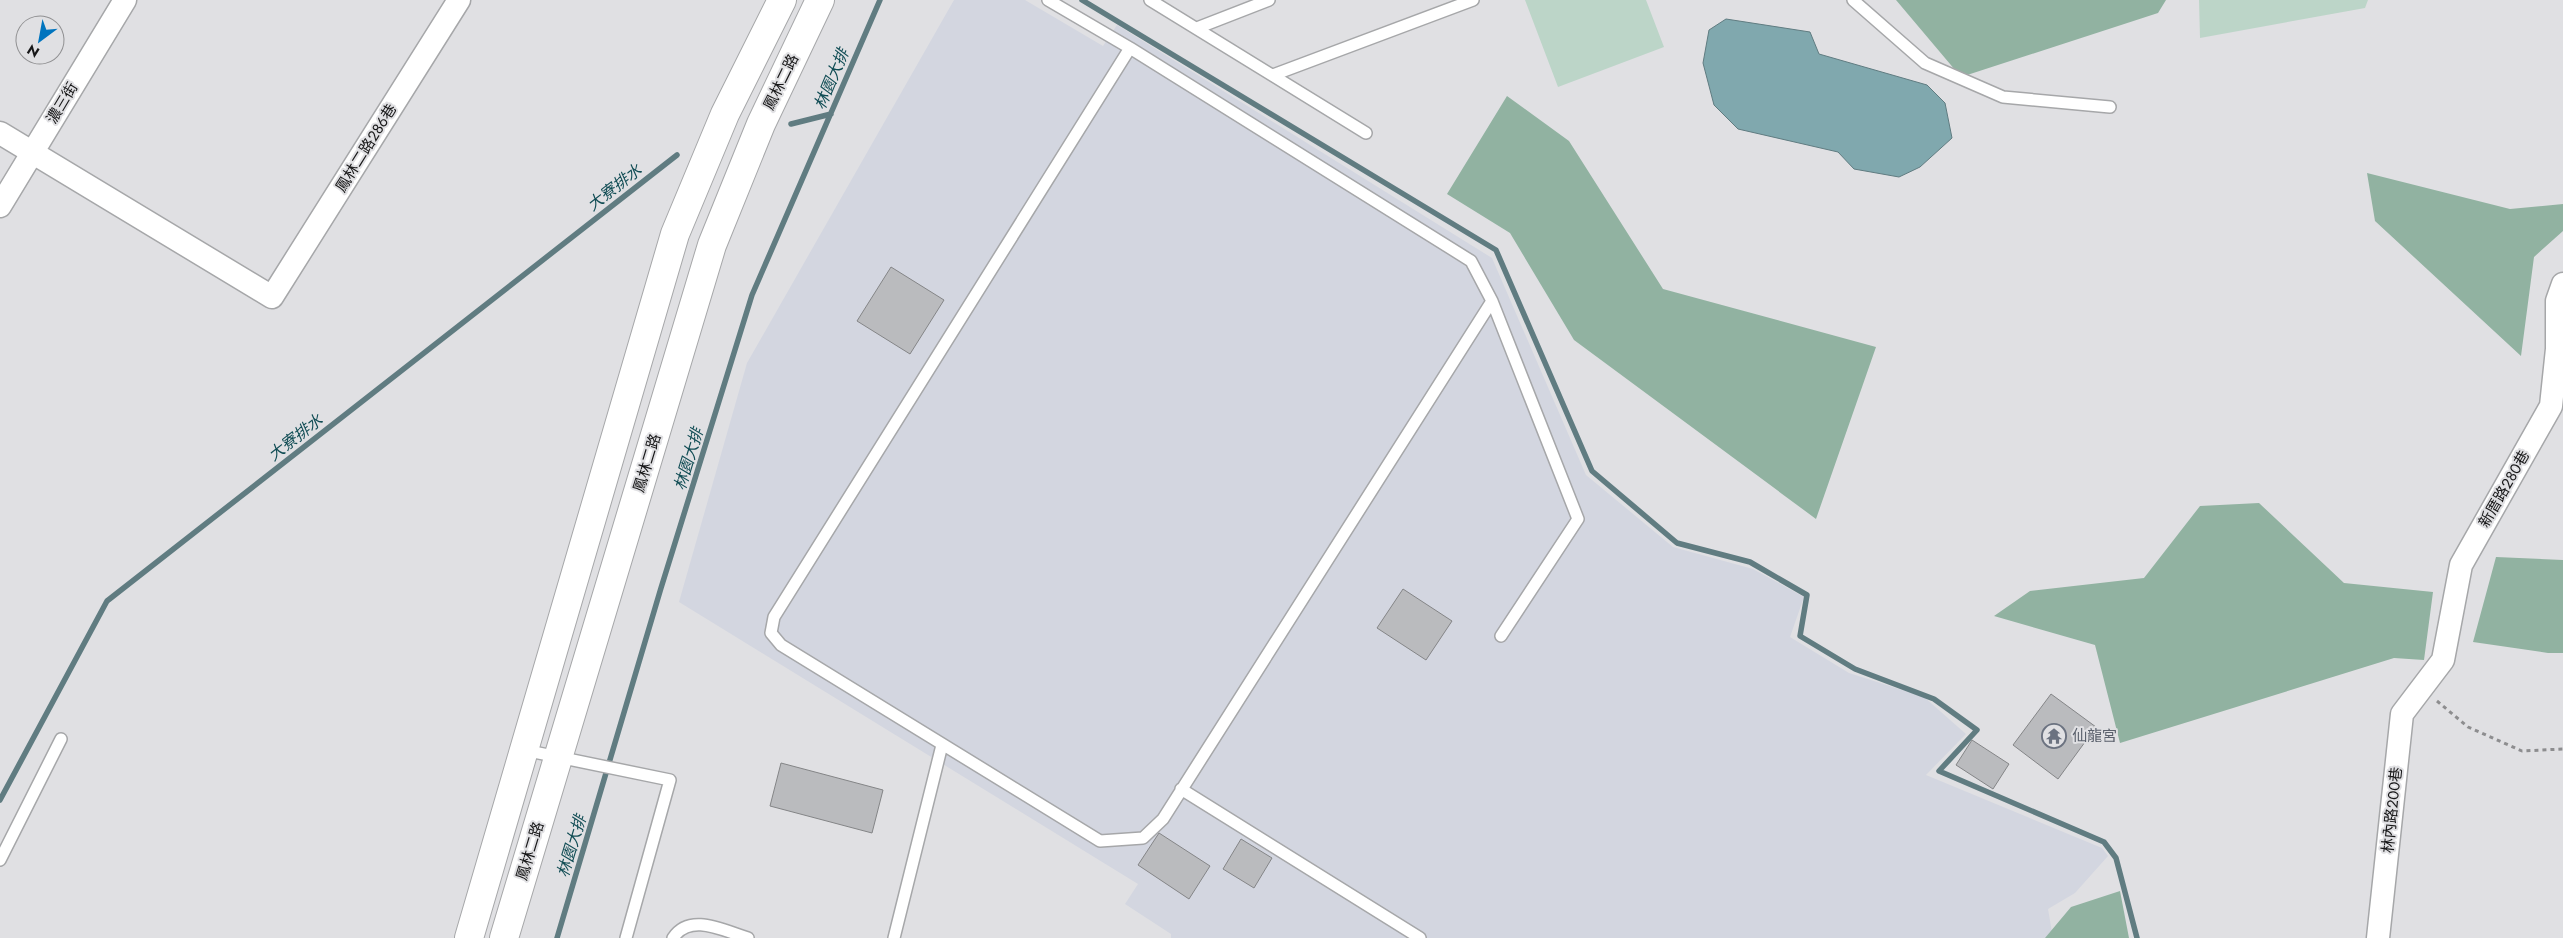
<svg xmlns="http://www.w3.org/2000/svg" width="2563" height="938" font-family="Jost,'Noto Sans TC',sans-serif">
<rect width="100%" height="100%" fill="#e0e0e3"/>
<path fill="#d3d6e0" d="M954,0H1025L1103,46L1117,25L1492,258L1586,475L1673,547L1753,569L1804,597L1790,637L1849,673L1924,697L1966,734L1926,775L2102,848L2108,856L2075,893L2048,909L2053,938H1171V934L1125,904L1138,884L679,602L747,363Z"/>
<path fill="#bcd5c8" d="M1525,0H1646L1664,47L1558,87Z
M2199,0H2368L2365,8L2200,38Z"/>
<path fill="#91b2a1" d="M1896,0H2166L2158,13L1961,77Z
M1507,96L1569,141L1663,289L1876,347L1816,519L1574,340L1510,233L1447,194Z
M2367,173L2510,209L2563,204V231L2534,257L2521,356L2375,221Z
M2259,503L2344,583L2433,592L2424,660L2394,658L2120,743L2095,645L1994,616L2030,591L2144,578L2200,506Z
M2496,557L2563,560V653H2548L2473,642Z
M2120,891L2129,938H2045L2071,907Z"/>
<path fill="#80a8ae" stroke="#607c81" d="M1726,19L1810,32L1819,54L1927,85L1945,103L1952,138L1920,167L1899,177L1854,169L1838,152L1738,129L1714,105L1703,63L1709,30Z"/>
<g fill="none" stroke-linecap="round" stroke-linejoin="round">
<path stroke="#607c81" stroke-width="5.5" d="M1082,0L1496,250L1592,471L1677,543L1750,562L1807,595L1800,636L1855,669L1934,699L1977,730L1939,771L2104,842L2116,858L2137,938
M791,124L831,114
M0,800L107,601L677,155
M557,938L661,588L752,295L880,0"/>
</g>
<path fill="#babbbe" stroke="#848587" d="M891,267L944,300L910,354L857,321Z
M1403,589L1452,621L1426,660L1377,628Z
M2051,694L2096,727L2058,779L2013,745Z
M1972,740L2009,764L1993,789L1956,765Z
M781,763L883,790L872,833L770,806Z
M1159,833L1210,866L1189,899L1138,865Z
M1241,839L1272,858L1254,888L1223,869Z"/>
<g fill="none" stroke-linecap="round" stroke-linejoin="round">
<defs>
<path id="service" d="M1048,0L1130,48L1471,261L1492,301L1578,519L1501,636
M1150,0L1366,133
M1853,0L1925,63L2003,97L2110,107
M1197,28L1269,0
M1130,48L774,617L771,633L781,645L1100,841L1143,838L1163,819L1492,301
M1273,75L1473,0
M524,750L670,780L626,938
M1181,789L1420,938
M0,860L61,739
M673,938C690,912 724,931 748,938
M894,938L942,745"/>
<path id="minor" d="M0,133L272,297L459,0
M0,206L125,0
M2378,938L2402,714L2443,660L2461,565L2551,406L2557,349V301L2563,284"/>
<path id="primary" d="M469,938L675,234L725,114L782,0
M504,938L712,245L761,124L820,0"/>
</defs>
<use href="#service" stroke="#a6a7a9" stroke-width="14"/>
<use href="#minor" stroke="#a6a7a9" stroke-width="25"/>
<use href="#primary" stroke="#a6a7a9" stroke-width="30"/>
<path stroke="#8d8d8f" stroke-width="3" stroke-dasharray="4 4" stroke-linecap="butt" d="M2437,701L2468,727L2522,751L2563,749"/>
<use href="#service" stroke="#fff" stroke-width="11"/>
<use href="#minor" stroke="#fff" stroke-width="22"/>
<use href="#primary" stroke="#fff" stroke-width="28"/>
</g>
<defs>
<symbol id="temple-ring" viewBox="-11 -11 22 22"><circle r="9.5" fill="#e0e0e3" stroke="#6b7280" stroke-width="1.5"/><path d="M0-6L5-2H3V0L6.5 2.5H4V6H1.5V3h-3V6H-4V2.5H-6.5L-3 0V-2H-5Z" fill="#6b7280"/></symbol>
</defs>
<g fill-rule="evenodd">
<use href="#temple-ring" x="2040" y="722" width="28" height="28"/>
</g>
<g text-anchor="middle" stroke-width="4" stroke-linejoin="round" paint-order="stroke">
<g font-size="15" fill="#171718" stroke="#e0e0e3">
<text transform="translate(781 82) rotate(-64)" y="5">鳳林二路</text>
<text transform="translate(62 103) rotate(-59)" y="5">濃三街</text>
<text transform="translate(366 148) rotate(-58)" y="5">鳳林二路286巷</text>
<text transform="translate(647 463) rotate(-73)" y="5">鳳林二路</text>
<text transform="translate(2504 489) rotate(-60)" y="5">新厝路280巷</text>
<text transform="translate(2392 810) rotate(-84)" y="5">林內路200巷</text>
<text transform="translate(530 851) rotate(-73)" y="5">鳳林二路</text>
</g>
<g font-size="15" fill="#5b616d" stroke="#e0e0e3" text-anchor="start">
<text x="2072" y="741">仙龍宮</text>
</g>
<g font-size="16" font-style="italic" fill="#104c54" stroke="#e0e0e3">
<text transform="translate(831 79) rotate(-67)" y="6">林園大排</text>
<text transform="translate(614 187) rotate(-38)" y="6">大寮排水</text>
<text transform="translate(295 437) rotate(-38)" y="6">大寮排水</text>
<text transform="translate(688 459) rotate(-73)" y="6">林園大排</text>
<text transform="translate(571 846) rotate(-73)" y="6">林園大排</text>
</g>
</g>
<g transform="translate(40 40) rotate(212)"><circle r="24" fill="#e0e0e3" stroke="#909092"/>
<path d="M0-4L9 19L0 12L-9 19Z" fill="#0074be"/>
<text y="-8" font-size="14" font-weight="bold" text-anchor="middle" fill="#171718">N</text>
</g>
</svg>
